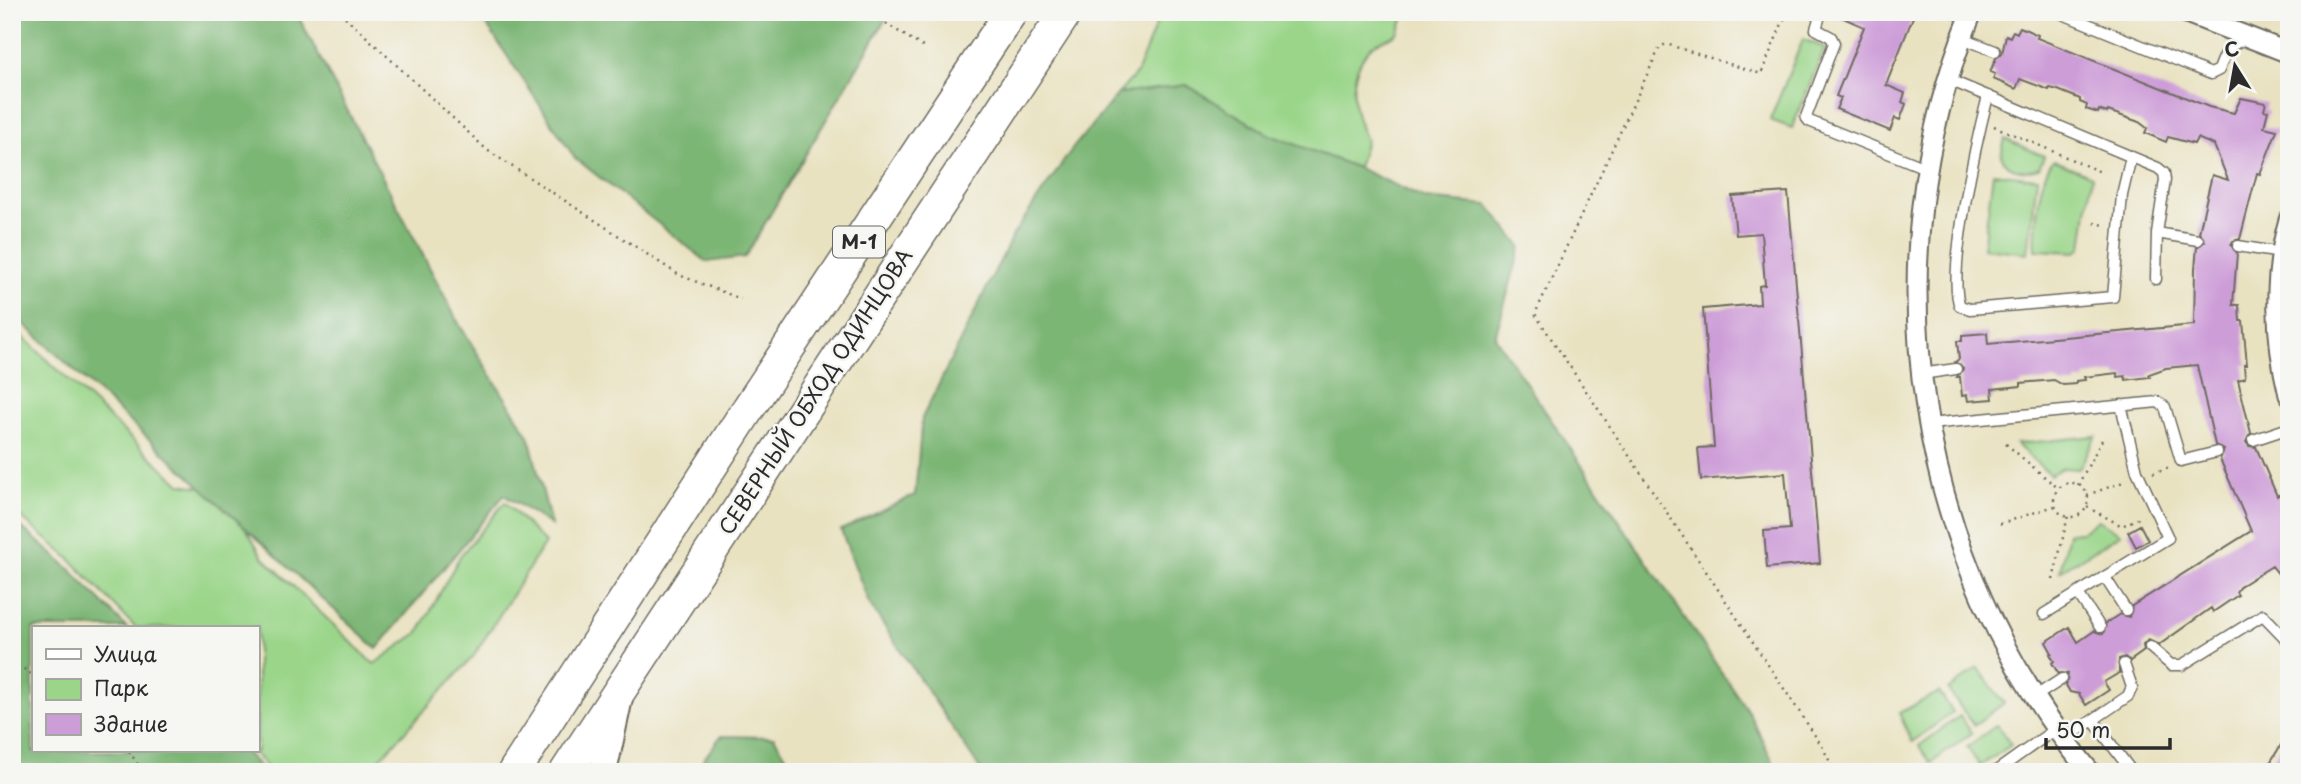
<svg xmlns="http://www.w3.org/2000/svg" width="2301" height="784" font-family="'Playpen Sans',sans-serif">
<rect width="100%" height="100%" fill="#f6f6f2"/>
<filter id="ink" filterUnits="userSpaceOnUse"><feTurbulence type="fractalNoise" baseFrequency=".0143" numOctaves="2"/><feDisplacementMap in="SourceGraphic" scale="14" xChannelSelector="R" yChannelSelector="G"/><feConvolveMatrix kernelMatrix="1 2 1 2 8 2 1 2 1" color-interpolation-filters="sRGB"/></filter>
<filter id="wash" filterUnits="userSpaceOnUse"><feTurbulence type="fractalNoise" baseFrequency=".00686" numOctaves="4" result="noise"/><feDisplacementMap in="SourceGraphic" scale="28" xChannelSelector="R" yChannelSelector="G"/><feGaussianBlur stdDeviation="1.57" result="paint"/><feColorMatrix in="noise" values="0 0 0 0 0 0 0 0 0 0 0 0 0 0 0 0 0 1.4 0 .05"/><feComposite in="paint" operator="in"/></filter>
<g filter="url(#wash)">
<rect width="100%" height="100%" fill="#e9e2c1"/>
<path fill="#9ad589" stroke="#62805a" stroke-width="2" d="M1161,12H1241C1254,21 1271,18 1284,12H1406C1403,18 1401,28 1397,33C1391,39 1379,40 1372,46C1346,72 1351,110 1366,140L1358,168L1270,135L1187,85L1118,94L1136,74Z
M1803,39L1825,48L1792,128L1770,120Z
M2005,139L2044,156L2039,168C2025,173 2008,171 2001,156Z
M2054,160L2092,176L2082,247L2076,252L2036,250C2034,229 2039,173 2054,160Z
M1993,173L2037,178L2028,253L1983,248Z
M12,327L180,484L201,487L242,522L263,557L374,664L419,632L460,556L505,502L545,543L473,657L368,772H272L252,751H257V628H136L69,558L12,510Z
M2096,436L2079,469L2062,468L2050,475L2016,444Z
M2098,520L2121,534L2060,571L2068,533L2081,532Z
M1978,668L2004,703L1974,725L1948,690Z
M1939,692L1953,712L1912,742L1899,713Z
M1960,716L1972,733L1931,763L1919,746Z
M1997,725L2011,745L1980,766L1967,747Z"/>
<path fill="#7bb675" stroke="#537050" stroke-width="2" d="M12,12H296L459,324L529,436L551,525L504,495L377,649L12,313Z
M478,12H890L745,257L707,262L575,158Z
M1186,85L1270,135L1358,168L1425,199L1488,205L1521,247L1495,337L1749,713L1778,772H982L869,603L841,530L915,495L922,418L1013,235L1072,149L1118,94Z
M12,519L72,571L127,628H33V751H244L265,772H12Z
M721,736L774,737L796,772H694Z"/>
<g id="blocks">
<path fill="#cd9dd8" d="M1830,12H1915L1886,85L1905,93L1902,102L1906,104L1900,120L1895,118L1890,131L1836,109L1841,98L1836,96L1864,27Z
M2020,27L2038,35L2037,38L2209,107L2234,113L2241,98L2266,103L2264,110L2268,111L2264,127L2277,130L2260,174L2257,173L2240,239L2233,241L2231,245L2237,253L2233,305H2239L2240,321H2243L2247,365H2244L2245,378L2238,380L2251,433L2246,442L2249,446L2256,447L2277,496L2282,493L2289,503V587L2272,566L2240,586L2236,592L2238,595L2213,612L2211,608L2159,645L2148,640L2143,645L2144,651L2130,661L2125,657L2119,659V673L2104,682L2109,690L2086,705L2079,694L2070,692L2066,685L2068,674L2058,673L2052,663L2054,661L2050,654L2052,653L2046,642L2069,627L2078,642L2094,631L2103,634L2106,623L2120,614L2129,617L2132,606L2251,531L2220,459L2224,450L2215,445L2197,365L2166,368L2149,374L2150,377L2126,380L2125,376L2118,377L2117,373L2084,377L2085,380L2076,381V384L2063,385L2054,380L2021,383V386L1992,389L1993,399L1968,401L1967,395L1962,396L1960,377H1957L1963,369L1955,362L1959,359L1957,341H1962V335L1987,333L1988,344L2194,325L2195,268L2197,247L2205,241L2199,233L2205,205L2212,175L2228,180L2214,145L2197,138L2194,144L2168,137L2166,142L2145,133L2147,128L2139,122L2108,111L2107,113L2099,110L2098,113L2086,109L2087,105L2080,102V99L2058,90L2050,88L2049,90L2020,79L2016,89L1993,79L1995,74L1990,72L1996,58L2002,54L2006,35L2010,37L2013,31L2017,33Z
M1788,192L1820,563L1767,568L1764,531L1790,529L1785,473L1701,480L1698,448L1714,447L1703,309L1760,304L1759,286L1765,285L1761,233L1736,235L1732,196Z
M2140,525L2148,540L2136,547L2128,532Z
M2289,732V772H2277L2268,766Z"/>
</g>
</g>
<g filter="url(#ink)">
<use href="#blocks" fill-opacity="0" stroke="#6e6b60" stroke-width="2"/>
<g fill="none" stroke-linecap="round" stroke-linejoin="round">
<defs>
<path id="service" d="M1821,12L1816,29L1831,37L1834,43L1806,117L1809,121L1928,169
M1953,12L1970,19
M2058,12L2211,74L2219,70C2225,53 2229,42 2248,39
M1962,38L1995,51
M1947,79L2158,168L2164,173L2165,180L2157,233L2198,240
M1988,96C1978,135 1946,274 1960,306L1970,309L2113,297L2122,195L2131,157
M2238,246L2281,253
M2156,279L2157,233
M1921,374L1956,369
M1929,424L2158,402L2165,407L2181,461L2217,452
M2253,440L2289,428
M2106,579L2126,610
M2079,595L2100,627
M2044,614L2168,538L2137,471L2121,405
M2150,647L2171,665H2182L2263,615L2289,642
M2036,696L2062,679
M2093,720L2132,772
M2065,739L2128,696L2132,687L2124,664
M1995,772L2057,728"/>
<path id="minor" d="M1972,12C1868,263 1914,563 2090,772
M2184,12L2289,53
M2289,220C2273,276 2275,339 2289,395"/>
<path id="secondary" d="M603,772L619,698"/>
<path id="trunk" d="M514,772L746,412L1011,12
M566,772L1066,12"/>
</defs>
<use href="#service" stroke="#6e6b60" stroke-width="13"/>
<use href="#minor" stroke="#6e6b60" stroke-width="23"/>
<use href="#secondary" stroke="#6e6b60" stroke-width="30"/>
<use href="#trunk" stroke="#6e6b60" stroke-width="35"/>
<path stroke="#6e6b60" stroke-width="2.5" stroke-dasharray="2 5" stroke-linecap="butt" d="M340,12L487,150L679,275L741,299
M868,12L926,49
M1787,12L1761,74L1666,44L1660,47L1535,314L1822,746L1835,772
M1994,126L2103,173
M2094,223L2105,225
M2006,444L2059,489
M2153,473L2170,467
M2054 500a17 17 0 1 1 34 0a17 17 0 1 1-34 0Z
M2078,485L2103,438
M2087,495L2126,481
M2087,507L2122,526L2143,516
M2000,524L2054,506
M2053,580L2068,516
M12,661L33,675
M129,751L143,772"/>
<use href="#service" stroke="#fff" stroke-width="10"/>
<use href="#minor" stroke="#fff" stroke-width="19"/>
<use href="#secondary" stroke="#fff" stroke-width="26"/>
<use href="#trunk" stroke="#fff" stroke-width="32"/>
</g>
</g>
<g text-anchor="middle" stroke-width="5" stroke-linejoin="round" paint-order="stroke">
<rect fill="#f6f6f2" stroke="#686867" stroke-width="2" x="833" y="226.5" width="52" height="31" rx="5"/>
<g font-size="19" font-weight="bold" fill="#2b2b2b">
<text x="859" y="249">М-1</text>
</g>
<g font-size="21" fill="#2b2b2b" stroke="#f6f6f2">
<text transform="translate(816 392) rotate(-57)" y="7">СЕВЕРНЫЙ ОБХОД ОДИНЦОВА</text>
</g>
</g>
<rect width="2301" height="784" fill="none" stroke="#f6f6f2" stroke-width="42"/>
<rect x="32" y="626" width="228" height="126" fill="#f6f6f2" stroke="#a5a5a2" stroke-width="2"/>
<rect x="46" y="649" width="35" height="10" fill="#ffffff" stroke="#a5a5a2" stroke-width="2"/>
<text x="94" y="662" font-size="21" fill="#2b2b2b">Улица</text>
<rect x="46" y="679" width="35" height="21" fill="#9ad589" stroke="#a5a5a2" stroke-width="2"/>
<text x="94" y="696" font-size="21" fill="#2b2b2b">Парк</text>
<rect x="46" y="714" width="35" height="21" fill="#cd9dd8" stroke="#a5a5a2" stroke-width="2"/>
<text x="94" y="732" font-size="21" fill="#2b2b2b">Здание</text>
<g transform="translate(2235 66) rotate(349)" stroke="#f6f6f2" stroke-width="5" paint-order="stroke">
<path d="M0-5L12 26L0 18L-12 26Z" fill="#2b2b2b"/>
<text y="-10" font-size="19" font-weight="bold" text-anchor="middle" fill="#2b2b2b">С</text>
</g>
<path d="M2046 738v10h124v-10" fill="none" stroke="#2b2b2b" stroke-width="3.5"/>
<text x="2056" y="738" font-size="21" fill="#2b2b2b" stroke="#f6f6f2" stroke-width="5" paint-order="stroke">50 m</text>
</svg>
